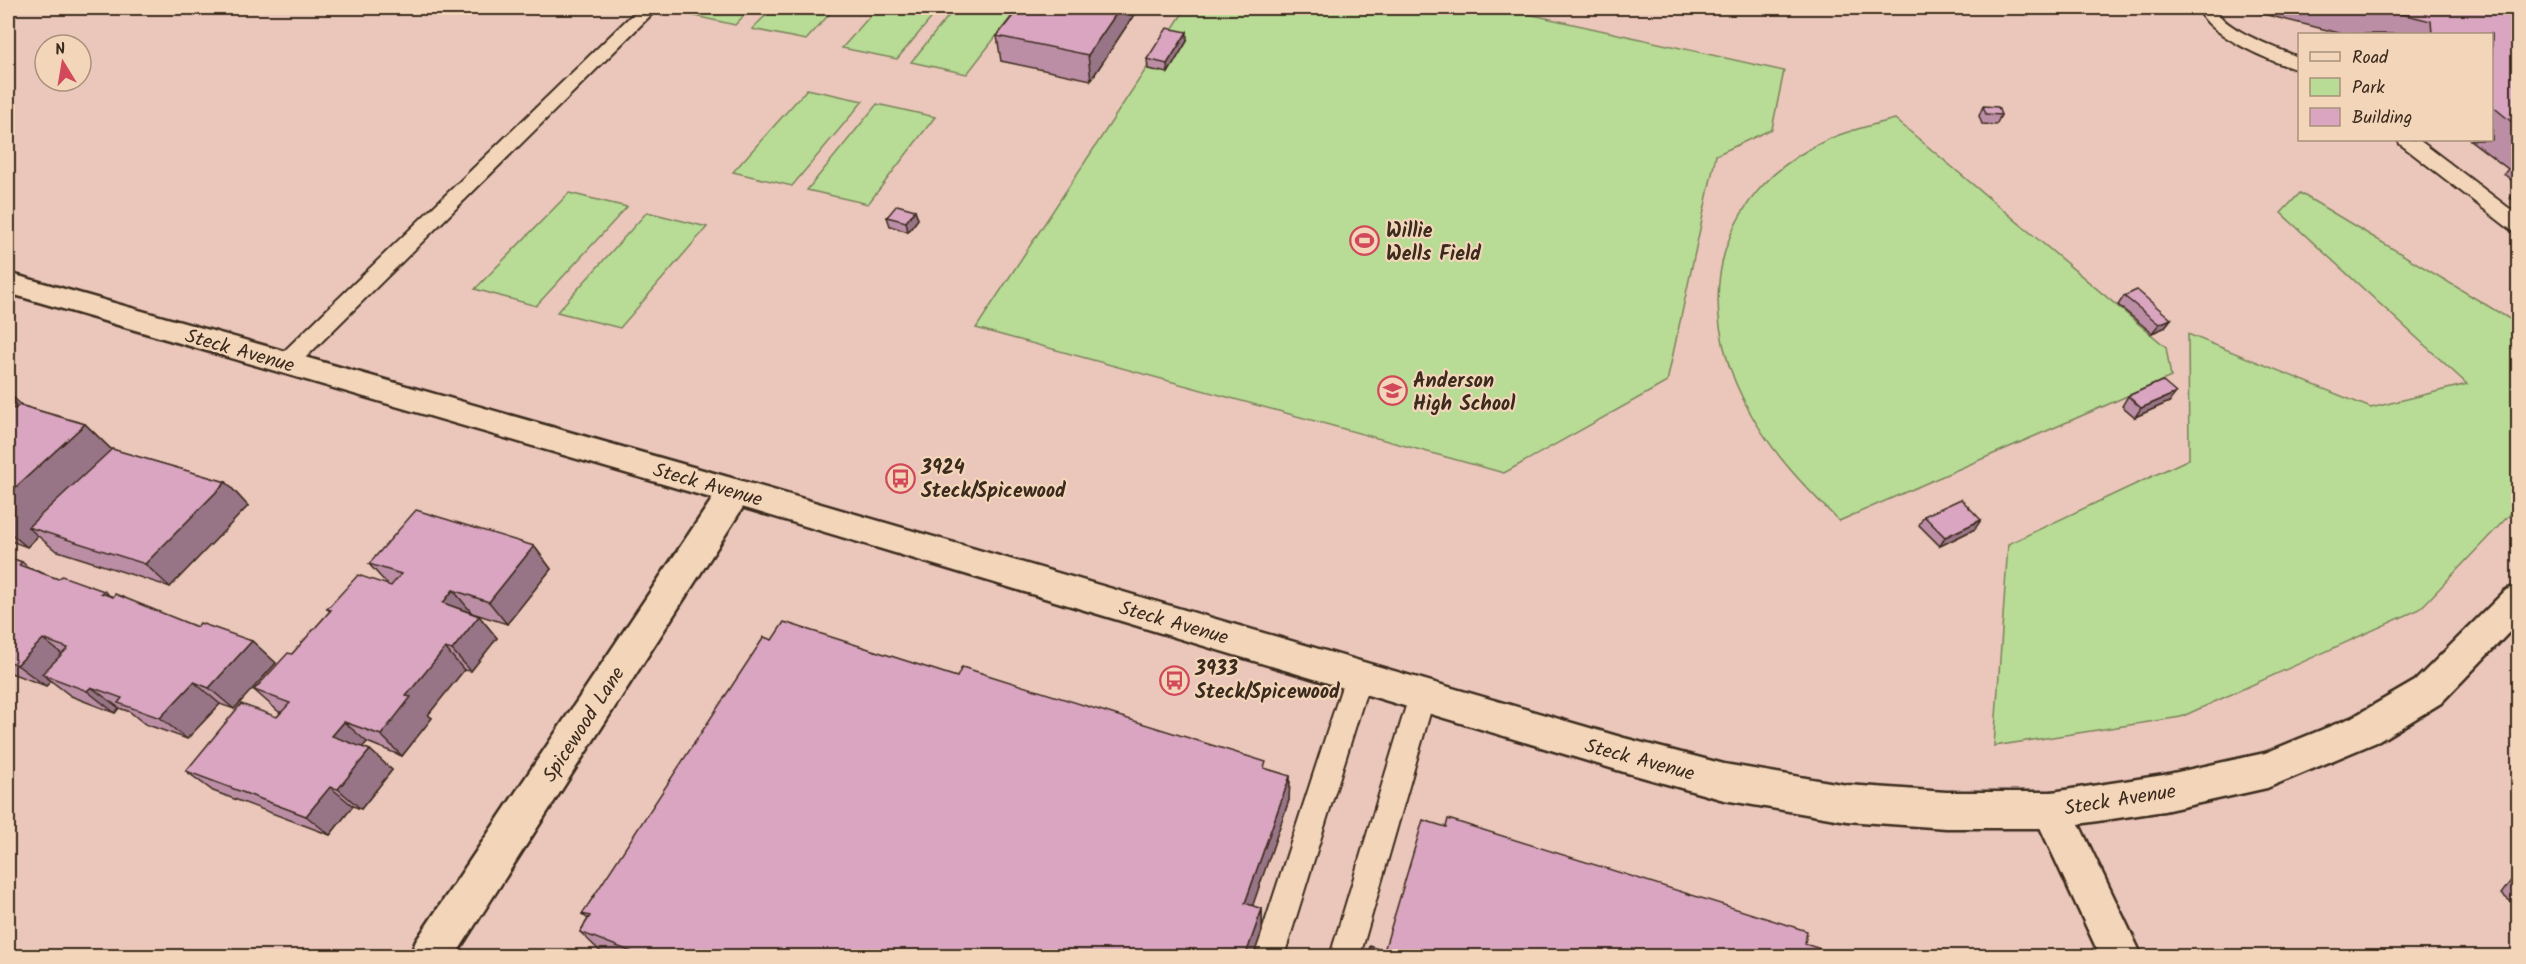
<svg xmlns="http://www.w3.org/2000/svg" width="2526" height="964" font-family="Kalam,sans-serif">
<rect width="100%" height="100%" fill="#ebc7bb"/>
<filter id="ink" filterUnits="userSpaceOnUse"><feTurbulence type="fractalNoise" baseFrequency=".0167" numOctaves="2"/><feDisplacementMap in="SourceGraphic" scale="12" xChannelSelector="R" yChannelSelector="G"/><feConvolveMatrix kernelMatrix="1 2 1 2 8 2 1 2 1" color-interpolation-filters="sRGB"/></filter>
<g filter="url(#ink)">
<path fill="#b8db95" stroke="#7a825a" stroke-width="1.5" d="M688,8H751L735,25L682,13Z
M773,8H835L806,40L752,29Z
M877,8H940L897,59L842,48Z
M955,8H1018L967,74L911,62Z
M1186,8H1501L1784,71L1772,129L1716,155L1667,382L1504,473L976,328Z
M807,89L863,101L792,186L733,172Z
M877,104L935,117L868,204L807,190Z
M1895,119L2166,347L2171,377L1839,521C1803,485 1768,449 1745,403C1691,299 1718,189 1829,139C1850,130 1873,125 1895,119Z
M569,193L627,207L536,306L475,289Z
M2300,193L2518,324V506L2420,609L2181,717L1994,746L2008,544L2189,459L2188,334L2371,408L2467,384L2281,213Z
M647,212L707,227L620,328L557,312Z"/>
<g fill="none" stroke-linecap="round" stroke-linejoin="round">
<defs>
<path id="service" d="M639,8H658L294,369L286,371L278,369L275,363L278,357Z
M2199,8H2215C2223,30 2278,48 2300,58V70C2275,64 2203,33 2199,8Z
M2398,140H2419L2518,215V232L2511,230L2400,144Z
M1358,665L1367,669L1371,677L1284,956H1254L1345,677L1349,669Z
M1422,684L1431,688L1435,696L1360,956H1330L1409,696L1413,688Z"/>
<path id="minor" d="M735,479L747,483L752,492L747,501L455,956H410L416,941L723,483Z
M2052,792L2066,797L2142,956H2100L2032,810L2038,797Z"/>
<path id="tertiary" d="M8,273L735,479L1624,738L1724,764L1847,785L1946,792H2052L2164,775L2265,753L2353,717L2415,681L2506,590L2518,585V623L2441,703L2379,741L2267,788L2164,811L2052,828H1946L1847,821L1724,800L1624,772L735,505L8,293Z"/>
</defs>
<use href="#service" stroke="#3b2a1e" stroke-width="4"/>
<use href="#minor" stroke="#3b2a1e" stroke-width="5"/>
<use href="#tertiary" stroke="#3b2a1e" stroke-width="5"/>
<use href="#service" fill="#f3d6b9" fill-rule="evenodd"/>
<use href="#minor" fill="#f3d6b9" fill-rule="evenodd"/>
<use href="#tertiary" fill="#f3d6b9" fill-rule="evenodd"/>
</g>
<path fill="#bb8ea5" stroke="#3b2a1e" stroke-width="1.5" d="M1019,8H1137V10L1091,80L1001,61L997,36Z
M2239,8H2518V186L2504,174L2508,169L2470,140H2492V34H2343Z
M1187,41L1168,73L1148,69L1147,59Z
M1983,106L2001,115L1996,125L1982,124L1979,116Z
M2518,189V205L2510,198Z
M915,210L918,219L908,232L890,226L887,217Z
M2124,296L2171,319L2164,328L2152,333L2118,305Z
M8,396L23,406L85,424L111,449L226,482L248,506L170,587L55,550L38,536L27,547L8,540Z
M2128,396L2169,402L2135,417L2122,406Z
M1924,516L1975,529L1940,546L1919,525Z
M534,546L551,569L507,624L472,613L479,616L497,638L471,671L464,670L428,715L432,718L402,756L367,742L362,747L370,750L392,770L361,809L353,806L330,835L213,791L186,771L277,717L281,712H279L254,690L292,654L330,611L327,609L388,585L369,564Z
M8,557L22,562L29,568L58,579L111,596L197,627L252,641L276,663L234,709L220,704L187,739L145,724L130,712L119,708L115,713L71,696L51,681L46,686L8,672Z
M772,640L957,677L1290,776L1289,800L1252,906L1262,909V931L1253,957H612L602,953L580,932L588,919L582,914Z
M2518,871V907L2501,894Z"/>
<path fill="#987486" stroke="#3b2a1e" stroke-width="1.5" d="M1120,8H1137V10L1091,80L1088,55Z
M1187,32V41L1168,73L1167,64Z
M915,210L918,219L908,232L906,222Z
M2171,319L2164,328L2152,333L2159,324Z
M2176,393L2169,402L2135,417L2141,408Z
M14,398L51,433L8,408V403Z
M85,424L121,459L28,527L38,536L27,547L8,531V494Z
M226,482L248,506L170,587L145,564Z
M1981,520L1975,529L1940,546L1945,537Z
M534,546L551,569L507,624L489,602Z
M453,590L472,613L443,603Z
M104,591L131,613L101,593Z
M479,616L497,638L471,671L452,650Z
M43,639L71,661L42,674L51,681L46,686L17,665Z
M252,641L276,663L234,709L209,688Z
M445,648L464,670L428,715L432,718L402,756L381,735L406,696Z
M194,682L220,704L187,739L160,718Z
M91,687L119,708L115,713L87,691Z
M344,722L367,742L354,757L332,736Z
M370,750L392,770L361,809L338,789Z
M1290,776L1289,800L1246,925L1245,903Z
M330,787L353,806L330,835L306,816Z
M1262,909V931L1253,957H1245Z"/>
<path fill="#d9a5c0" stroke="#3b2a1e" stroke-width="1.5" d="M1019,8H1120L1088,55L997,36Z
M2377,8H2518V127L2492,106V34H2432L2431,21Z
M1167,28L1187,32L1167,64L1147,59Z
M1983,106L1998,107L2001,115L1986,114Z
M897,205L915,210L906,222L887,217Z
M2137,290L2171,319L2159,324L2124,296Z
M2162,381L2176,393L2141,408L2128,396Z
M8,396L14,398L8,403Z
M19,405L85,424L8,494V406L15,409Z
M112,449L226,482L145,564L28,527Z
M1961,499L1981,520L1945,537L1924,516Z
M416,510L534,546L489,602L453,590L443,603L479,616L452,650L445,648L406,696L411,697L381,735L344,722L332,736L370,750L338,789L330,787L306,816L186,771L241,704L277,717L290,703L254,690L288,653L292,654L331,610L327,609L358,575L391,586L401,574L369,564Z
M8,557L22,562L19,565L58,579L62,576L104,591L101,593L113,597L115,594L197,627L200,623L252,641L209,688L194,682L160,718L118,703L122,698L91,687L87,691L42,674L68,648L43,639L17,665L8,661Z
M784,622L957,677L962,667L1266,762L1264,768L1290,776L1245,903L1262,909L1245,957H645L580,932L590,916L582,914L764,637L772,640Z
M1448,819L1807,931L1805,944L1845,957H1367L1370,946L1384,951L1423,820L1446,827Z"/>
</g>
<defs>
<symbol id="stadium-ring" viewBox="-11 -11 22 22"><circle r="9.5" fill="#f3d6b9" stroke="#d1495b" stroke-width="1.5"/><path d="M0-5a6.5 5 0 1 0 0 10a6.5 5 0 1 0 0-10ZM-3.5-1.8h7v3.6h-7Z" fill="#d1495b"/></symbol>
<symbol id="school-ring" viewBox="-11 -11 22 22"><circle r="9.5" fill="#f3d6b9" stroke="#d1495b" stroke-width="1.5"/><path d="M0-5L7-2L0 1L-7-2ZM-4 1L0 2.5L4 1V4Q0 6-4 4Z" fill="#d1495b"/></symbol>
<symbol id="bus-ring" viewBox="-11 -11 22 22"><circle r="9.5" fill="#f3d6b9" stroke="#d1495b" stroke-width="1.5"/><path d="M-5-6H5V4H4V6H2V4H-2V6H-4V4H-5ZM-3.5-4V0h7V-4ZM-3.5 1.2v1.5H-2V1.2ZM2 1.2v1.5H3.5V1.2Z" fill="#d1495b"/></symbol>
</defs>
<g fill-rule="evenodd">
<use href="#stadium-ring" x="1348" y="224" width="33" height="33"/>
<use href="#school-ring" x="1376" y="374" width="33" height="33"/>
<use href="#bus-ring" x="884" y="462" width="33" height="33"/>
<use href="#bus-ring" x="1158" y="664" width="33" height="33"/>
</g>
<g text-anchor="middle" stroke-width="4.5" stroke-linejoin="round" paint-order="stroke">
<g font-size="20" font-weight="bold" fill="#3b2a1e" stroke="#f3d6b9" text-anchor="start">
<text x="1386" y="237">Willie<tspan x="1386" dy="23">Wells Field</tspan></text>
<text x="1413" y="387">Anderson<tspan x="1413" dy="23">High School</tspan></text>
<text x="921" y="474">3924<tspan x="921" dy="23">Steck/Spicewood</tspan></text>
<text x="1195" y="675">3933<tspan x="1195" dy="23">Steck/Spicewood</tspan></text>
</g>
<g font-size="20" fill="#3b2a1e" stroke="#f3d6b9">
<text transform="translate(240 350) rotate(16)" y="7">Steck Avenue</text>
<text transform="translate(708 484) rotate(16)" y="7">Steck Avenue</text>
<text transform="translate(1174 622) rotate(16)" y="7">Steck Avenue</text>
<text transform="translate(583 724) rotate(-57)" y="7">Spicewood Lane</text>
<text transform="translate(1640 759) rotate(15)" y="7">Steck Avenue</text>
<text transform="translate(2120 799) rotate(-9)" y="7">Steck Avenue</text>
</g>
</g>
<rect width="2526" height="964" fill="none" stroke="#f3d6b9" stroke-width="30"/>
<rect x="15" y="15" width="2496" height="934" fill="none" stroke="#3b2a1e" stroke-width="2" filter="url(#ink)"/>
<rect x="2298" y="33" width="195" height="108" fill="#f3d6b9" stroke="#a9917b" stroke-width="1.5"/>
<rect x="2310" y="52" width="30" height="9" fill="#f3d6b9" stroke="#a9917b" stroke-width="1.5"/>
<text x="2352" y="63" font-size="18" fill="#3b2a1e">Road</text>
<rect x="2310" y="78" width="30" height="18" fill="#b8db95" stroke="#a9917b" stroke-width="1.5"/>
<text x="2352" y="93" font-size="18" fill="#3b2a1e">Park</text>
<rect x="2310" y="108" width="30" height="18" fill="#d9a5c0" stroke="#a9917b" stroke-width="1.5"/>
<text x="2352" y="123" font-size="18" fill="#3b2a1e">Building</text>
<g transform="translate(63 63) rotate(349)"><circle r="28" fill="#f3d6b9" stroke="#a9917b" stroke-width="1.5"/>
<path d="M0-4.5L10 22L0 15L-10 22Z" fill="#d1495b"/>
<text y="-9" font-size="16" font-weight="bold" text-anchor="middle" fill="#3b2a1e">N</text>
</g>
</svg>
